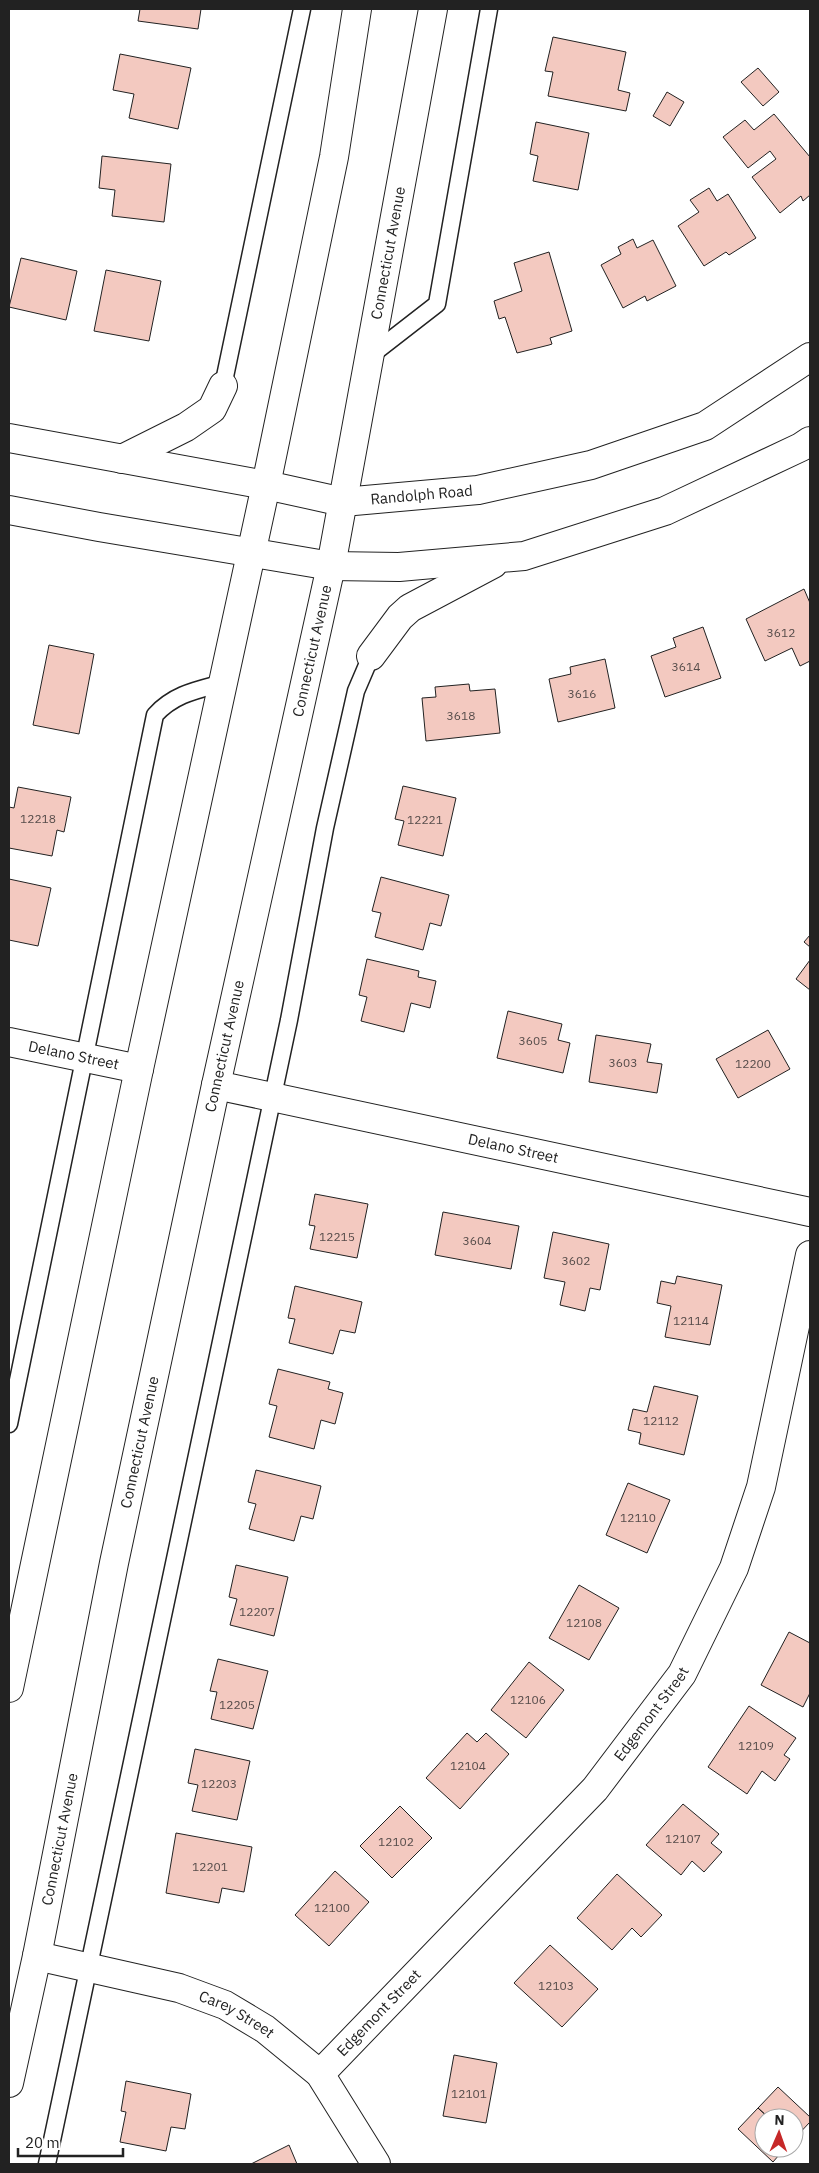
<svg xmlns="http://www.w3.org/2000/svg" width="819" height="2173" font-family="'IBM Plex Sans',sans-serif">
<rect width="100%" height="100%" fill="#fff"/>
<path fill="#f3c9c0" stroke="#222" d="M140,9H201L198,29L138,21Z
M553,37L626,52L618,90L630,93L626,111L548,96L553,72L545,71Z
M120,54L191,68L178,129L129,118L134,94L113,90Z
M758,68L779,92L763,106L741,82Z
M667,92L684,102L670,126L653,116Z
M774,114L810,157V195L803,201L801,196L780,213L752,177L776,159L770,151L748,168L723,137L745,120L754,130Z
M536,122L589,133L578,190L533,181L538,156L530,154Z
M102,156L171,164L164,222L112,216L115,190L99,188Z
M709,188L717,201L728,194L756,238L729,255L726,252L704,266L678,226L699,212L690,200Z
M633,239L637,248L653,240L676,286L647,301L645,296L623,308L601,265L621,254L618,247Z
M549,252L572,331L550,338L552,344L549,345L517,353L505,317L499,319L494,301L522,291L514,263Z
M21,258L77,271L66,320L9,307Z
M106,270L161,281L149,341L94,331Z
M804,589L810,603V661L800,666L792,648L765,661L746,619Z
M703,627L721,678L665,697L651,656L676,647L673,638Z
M49,645L94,654L79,734L33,725Z
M605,659L615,708L558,722L549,679L571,674L570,667Z
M469,684L470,691L495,689L500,733L426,741L422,698L436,697L435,687Z
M403,786L456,798L443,856L398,845L404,821L395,819Z
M18,787L71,797L64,832L57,830L52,856L9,848V807L14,808Z
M381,877L449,895L441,926L430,923L423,950L375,937L381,913L372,911Z
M9,879L51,888L38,946L9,940Z
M810,935V947L804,942Z
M367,959L419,971L418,977L436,981L430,1008L411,1003L404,1032L361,1021L367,997L359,995Z
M810,960V990L796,979Z
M508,1011L562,1024L558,1040L570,1043L563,1073L497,1058Z
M768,1030L790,1069L738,1098L716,1059Z
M596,1035L651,1044L647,1062L662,1064L657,1093L589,1082Z
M315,1194L368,1204L357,1258L310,1249L315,1226L309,1225Z
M443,1212L519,1226L511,1269L435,1255Z
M553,1232L609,1244L600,1290L590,1288L585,1311L560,1305L565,1282L544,1278Z
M677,1276L722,1285L710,1345L665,1337L671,1306L657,1303L661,1281L675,1284Z
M295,1286L362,1302L355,1333L340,1330L333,1354L289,1343L295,1319L288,1318Z
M278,1369L330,1382L328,1389L343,1393L335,1424L321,1420L314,1449L269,1437L277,1406L269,1404Z
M654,1386L698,1396L684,1455L639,1444L641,1433L628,1430L633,1409L647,1412Z
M256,1470L321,1486L313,1519L301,1516L294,1541L249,1529L256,1504L248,1502Z
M628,1483L670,1500L647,1553L606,1535Z
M236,1565L288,1577L274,1636L230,1625L237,1599L229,1597Z
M579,1585L619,1608L589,1660L549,1638Z
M789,1632L810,1643V1693L803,1707L761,1685Z
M218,1659L268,1671L253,1729L211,1719L217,1692L210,1691Z
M529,1662L564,1690L526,1738L491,1710Z
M749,1706L796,1738L784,1755L790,1759L775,1781L762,1771L747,1794L708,1767Z
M467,1733L477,1742L486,1733L509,1754L460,1809L426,1778Z
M195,1749L250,1761L237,1820L192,1811L198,1785L188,1783Z
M683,1804L719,1834L711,1843L722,1852L704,1872L692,1861L681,1875L646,1845Z
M400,1806L432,1838L392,1878L360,1846Z
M176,1833L252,1847L244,1892L222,1888L219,1903L166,1893Z
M335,1871L369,1902L329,1946L295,1915Z
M617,1874L662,1915L641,1937L632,1928L612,1950L577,1918Z
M550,1945L598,1989L562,2027L514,1983Z
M454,2055L497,2063L486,2123L443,2116Z
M126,2081L191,2094L185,2129L171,2127L166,2151L120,2142L126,2112L121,2111Z
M778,2087L810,2117V2122L794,2139V2118H769L758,2108Z
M758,2108L769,2118H764V2148H785L773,2162L738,2129Z
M289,2145L297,2164H251Z"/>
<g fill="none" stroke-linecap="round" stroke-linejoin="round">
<defs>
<path id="service" d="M370,356L437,304L489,9
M223,386L302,9
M9,1424L155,715C174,694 197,690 223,683
M47,2164L289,1020L325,828L356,691L371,656"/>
<g id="minor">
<path id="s1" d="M9,1042L139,1069"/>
<path id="s2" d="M216,1085L810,1212"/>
<path id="s3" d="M37,1956L179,1988L225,2005L265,2029L320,2074L376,2164"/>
<path id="s4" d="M320,2074L595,1789L682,1674L734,1568L761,1487L810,1255"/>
</g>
<g id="primary">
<path id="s5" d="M9,438L266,485L343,502L478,490L591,465L705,426L810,357"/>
<path d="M122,459L186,427L212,409L223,386"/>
<path d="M9,510L99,527L331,566L399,567L524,556L665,511L801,447L810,441"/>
<path d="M371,656L400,617L410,608L493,564"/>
<path d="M9,1688L139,1069L266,485L334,157L357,9"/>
<path id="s6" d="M9,2083L37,1956L114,1563L216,1085L331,566L433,9"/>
</g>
</defs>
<use href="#service" stroke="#222" stroke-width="19"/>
<use href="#minor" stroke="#222" stroke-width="30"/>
<use href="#primary" stroke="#222" stroke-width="30"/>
<use href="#service" stroke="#fff" stroke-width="16"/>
<use href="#minor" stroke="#fff" stroke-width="28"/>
<use href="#primary" stroke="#fff" stroke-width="28"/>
</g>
<g text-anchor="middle" stroke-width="4" stroke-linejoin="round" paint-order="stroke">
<g font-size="12" fill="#564c4a">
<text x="781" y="637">3612</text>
<text x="686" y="671">3614</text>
<text x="582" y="698">3616</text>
<text x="461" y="720">3618</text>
<text x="38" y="823">12218</text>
<text x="425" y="824">12221</text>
<text x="533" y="1045">3605</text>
<text x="623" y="1067">3603</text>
<text x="753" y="1068">12200</text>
<text x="337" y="1241">12215</text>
<text x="477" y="1245">3604</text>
<text x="576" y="1265">3602</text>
<text x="691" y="1325">12114</text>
<text x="661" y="1425">12112</text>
<text x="638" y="1522">12110</text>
<text x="257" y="1616">12207</text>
<text x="584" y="1627">12108</text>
<text x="528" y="1704">12106</text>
<text x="237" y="1709">12205</text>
<text x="756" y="1750">12109</text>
<text x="468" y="1770">12104</text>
<text x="219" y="1788">12203</text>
<text x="683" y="1843">12107</text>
<text x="396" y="1846">12102</text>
<text x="210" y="1871">12201</text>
<text x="332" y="1912">12100</text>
<text x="556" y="1990">12103</text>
<text x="469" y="2098">12101</text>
</g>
<g font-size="15" fill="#222" stroke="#fff">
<text dy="5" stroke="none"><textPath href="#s6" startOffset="1869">Connecticut Avenue</textPath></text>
<text dy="5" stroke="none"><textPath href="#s5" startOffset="419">Randolph Road</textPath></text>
<text dy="5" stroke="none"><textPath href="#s6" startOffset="1464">Connecticut Avenue</textPath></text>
<text dy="5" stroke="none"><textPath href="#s6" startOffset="1059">Connecticut Avenue</textPath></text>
<text dy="5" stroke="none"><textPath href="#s1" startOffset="66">Delano Street</textPath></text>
<text dy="5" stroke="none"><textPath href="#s2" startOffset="304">Delano Street</textPath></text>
<text dy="5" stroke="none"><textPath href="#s6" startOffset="654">Connecticut Avenue</textPath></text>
<text dy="5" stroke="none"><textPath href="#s4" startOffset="490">Edgemont Street</textPath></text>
<text dy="5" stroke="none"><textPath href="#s6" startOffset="249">Connecticut Avenue</textPath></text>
<text dy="5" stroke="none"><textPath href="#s4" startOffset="85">Edgemont Street</textPath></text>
<text dy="5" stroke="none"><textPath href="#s3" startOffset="209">Carey Street</textPath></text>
</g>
</g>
<rect width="819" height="2173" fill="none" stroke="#222222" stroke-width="20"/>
<g transform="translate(779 2133) rotate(2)"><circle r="24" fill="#ffffff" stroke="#a7a7a7"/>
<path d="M0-4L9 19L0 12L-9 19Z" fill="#c62828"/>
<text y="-8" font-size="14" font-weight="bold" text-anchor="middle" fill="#222222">N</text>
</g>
<path d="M18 2148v8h105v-8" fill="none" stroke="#222222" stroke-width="2.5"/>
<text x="25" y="2148" font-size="15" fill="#222222" stroke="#ffffff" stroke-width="4" paint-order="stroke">20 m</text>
</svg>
